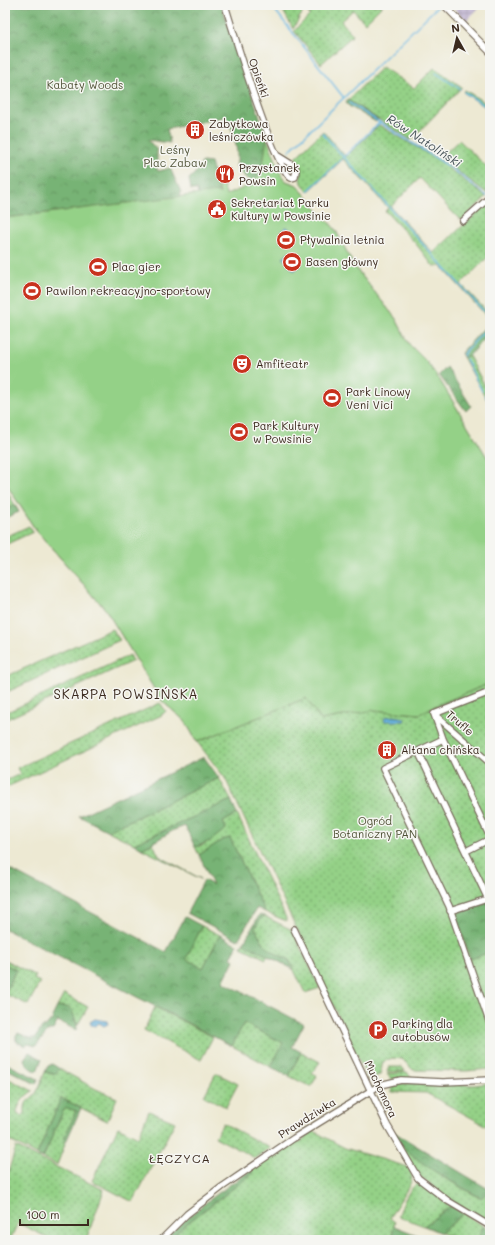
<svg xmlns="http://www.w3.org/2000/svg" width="495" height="1245" font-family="Mali,sans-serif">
<defs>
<pattern id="industrial-grid" width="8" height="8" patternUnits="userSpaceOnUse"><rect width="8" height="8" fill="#c9bfd7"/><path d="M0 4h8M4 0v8" fill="none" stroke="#aea4b8"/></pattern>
<pattern id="green-dots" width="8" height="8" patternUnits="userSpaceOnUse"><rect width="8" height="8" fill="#94d187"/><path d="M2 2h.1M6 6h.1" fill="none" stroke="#7aaa6e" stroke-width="1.8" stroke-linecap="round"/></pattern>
<pattern id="forest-crowns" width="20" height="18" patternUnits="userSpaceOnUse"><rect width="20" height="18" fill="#77b374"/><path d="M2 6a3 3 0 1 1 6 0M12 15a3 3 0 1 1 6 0" fill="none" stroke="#63925f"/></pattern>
<pattern id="water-rules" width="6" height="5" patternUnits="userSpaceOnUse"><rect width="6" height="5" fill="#6bb9e5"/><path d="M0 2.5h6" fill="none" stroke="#5997b9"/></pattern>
</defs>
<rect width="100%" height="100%" fill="#f6f6f2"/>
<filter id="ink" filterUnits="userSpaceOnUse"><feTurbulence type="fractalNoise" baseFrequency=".025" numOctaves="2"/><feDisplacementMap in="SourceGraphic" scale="8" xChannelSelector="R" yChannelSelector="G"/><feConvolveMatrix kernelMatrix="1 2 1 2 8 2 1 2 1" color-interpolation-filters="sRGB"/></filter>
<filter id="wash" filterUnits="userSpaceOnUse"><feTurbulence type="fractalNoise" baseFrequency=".012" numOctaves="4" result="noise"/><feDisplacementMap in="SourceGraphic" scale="16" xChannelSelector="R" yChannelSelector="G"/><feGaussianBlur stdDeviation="0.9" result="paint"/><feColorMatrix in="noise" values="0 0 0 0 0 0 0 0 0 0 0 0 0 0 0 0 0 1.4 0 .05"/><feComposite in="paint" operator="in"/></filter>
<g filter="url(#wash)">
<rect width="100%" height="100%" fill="#ede9d3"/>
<path fill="url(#industrial-grid)" d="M451,5H482L466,21Z"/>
<path fill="url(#green-dots)" stroke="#687e52" d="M280,5H294L299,9L300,8L298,5H300L304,10L293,29Z
M300,5H383L365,23L353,10L341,21L353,35L321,64L294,31L310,15Z
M382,67L414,88L434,68L462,87L411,140L348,100Z
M465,90L490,106V110L463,92Z
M379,125L438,160L486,197L463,219H459L420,178L391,207L433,253L490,201V255L461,284L490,315V320L441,266H433L416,244L385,211L388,208L343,159L308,192L300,180L302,168L295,158L323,131L346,157Z
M459,140L490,170V192L488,194L440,158Z
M469,356L487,390L486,391L490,398V405L463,357Z
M8,493L15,505L5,510V495Z
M29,526L33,532L5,545V537Z
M112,629L120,640L5,693V677Z
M130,655L133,661L5,720V713Z
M490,683V1069L466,1071L413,1070L402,1059L392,1058L383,1062L380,1075L368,1079L225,778L197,742L306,698L321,720L374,710L420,714L430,708Z
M160,703L166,711L162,715L5,788V781L20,774L17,768Z
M219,778L231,800L134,844L108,831Z
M237,814L286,918V921L265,912L230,838L222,840L199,855L195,847L203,845L226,829L223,822Z
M153,843L159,856L201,879L142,849Z
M264,916L292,930L320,988L305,993L289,960C267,950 267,950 255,928L260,919Z
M202,926L220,935L203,968L185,959Z
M244,942L268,955L266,959L241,947Z
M5,960L36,976L34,979L40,982L28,1005L5,994L16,970L5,964Z
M64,994L88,1007L77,1026L75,1018L64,1007H57Z
M155,1007L213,1037L201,1060L144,1030Z
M244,1023L284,1043L271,1067L232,1046Z
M301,1052L320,1062L312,1073L317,1076L311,1087L289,1076Z
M389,1067H402L405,1071L387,1072Z
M60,1069L96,1089L117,1098L107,1121L61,1098L37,1155L8,1140L9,1137L5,1135V1077L33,1091C25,1095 17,1105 17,1114L22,1116L25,1113C24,1099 29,1102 36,1093C40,1087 42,1078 45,1072C52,1074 55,1075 60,1069Z
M407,1072L412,1079H391L387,1074Z
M216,1073L238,1084L226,1107L204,1096Z
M421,1083L474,1085L490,1083V1128L426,1093L392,1092L390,1084Z
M67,1108L73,1109L76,1113L64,1141L65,1144L57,1165L43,1158L63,1111Z
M149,1111L175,1122L133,1202L92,1181L118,1127L138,1137Z
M223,1123L270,1148L255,1158L215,1137Z
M312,1130L345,1148L408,1167C409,1169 411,1173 412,1176C413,1185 394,1207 390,1218L395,1222L391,1240H170L182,1227L252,1174L251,1170L269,1157H276L289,1148L287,1145L294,1141L300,1142Z
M397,1141L441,1176L480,1198L490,1190V1215H488L483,1220L455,1203L419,1176Z
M16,1147L104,1190L86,1240H52L18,1223L10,1240H5V1182Z
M420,1183L451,1206L424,1226L398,1216C403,1205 408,1186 420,1183Z
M464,1213L483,1226L478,1240H460L441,1233Z"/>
<path fill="url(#forest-crowns)" stroke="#596e49" d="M5,5H221L267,138L262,171L282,176L286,181L297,185L319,212L335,229L354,266L396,319L409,344L426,361L439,379L490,462V683L430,708L420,714L374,710L321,720L306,698L197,742L185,721L163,702L153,687L106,610L35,529L5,482L264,188C251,183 244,178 236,166C240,156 233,125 225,117L167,129L170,143L148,140L157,150V170L159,171L170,168L181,192L180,197L5,218V124L10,122L5,111Z
M348,100L378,120L376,122L349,106L346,103Z
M202,162L211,163L219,193L198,195L197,190H191L189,179L199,169Z
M487,325L490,331L469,356L463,357L461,353Z
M447,367L471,406L466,411L439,375Z
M15,505L19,512L5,518V510Z
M204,757L219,778L108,831L79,816Z
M231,800L237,814L223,822L226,829L210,841L195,847L185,826L174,830L142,849L134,844Z
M230,838L265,912L257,908L238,940L187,913L204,880L213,885L199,855L222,840Z
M5,867L166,952L185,917L202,926L186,959L203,968L220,935L236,944L237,946L231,958L234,960L223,982L304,1024L292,1047L301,1052L289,1076L271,1067L283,1043L244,1023L232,1046L5,929Z
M490,901V952L471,959L455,914Z
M260,914L264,916L260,919L255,928C266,949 268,950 289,960L293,969L245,944L244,942Z
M5,964L16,970L5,992Z
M57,1007H67L72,1010L77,1026L76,1030L58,1021L53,1030H49L36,1046L28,1044L25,1046L16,1041V1035L18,1033L30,1038H35L41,1029L53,1019L52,1017Z
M29,1052L42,1059L37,1071C30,1070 26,1065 24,1059Z
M5,1063L38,1079L36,1084L5,1068Z
M52,1064L60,1069L55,1074L45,1072L48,1066Z
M61,1098L81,1108L65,1144L64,1139L76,1111L67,1108L63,1111L43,1158L37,1155Z
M392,1131L490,1190L481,1198C453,1182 407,1160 392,1131Z
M251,1170L252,1174L182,1227L170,1240H164C189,1213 221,1191 251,1170Z
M451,1206L464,1213L441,1233L424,1226Z
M394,1226L430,1240H391Z
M483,1226L490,1230V1240H478Z"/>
<path fill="#94d187" stroke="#687e52" d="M267,138L282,176L286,181L297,185L319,212L335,229L354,266L396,319L409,344L426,361L439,379L490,462V683L430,708L420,714L374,710L321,720L306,698L197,742L185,721L163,702L153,687L106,610L35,529L5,482V218C77,210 146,200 218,192L220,194L218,184L223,183L226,195L246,187H249L262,171Z"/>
<path fill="url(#water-rules)" stroke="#537282" d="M286,226L295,234L291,238L282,231Z
M290,252L301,265L294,271L283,258Z
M394,716L404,718L405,721H384L385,717Z
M95,1019L107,1021L108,1024L104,1026L99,1023L96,1026L91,1025L90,1022Z"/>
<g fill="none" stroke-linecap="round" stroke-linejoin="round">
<path stroke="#6bb9e5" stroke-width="1.5" d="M271,5L344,98
M436,73L460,89
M464,92L490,109
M349,103L450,167L487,196
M322,133L490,318
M289,151L437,7L436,5
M308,191L379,123
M464,356L463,354L490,325
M466,359L482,391
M485,395L490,403"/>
</g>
</g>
<g filter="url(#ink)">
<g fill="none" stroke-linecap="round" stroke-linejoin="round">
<defs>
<path id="street" d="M225,5C233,31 274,167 291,178L295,177L296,170L294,166L278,156
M444,5L490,52
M463,221L490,197
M434,714L443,739L490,837
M434,714L490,763
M434,714L490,692
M443,739L383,768L449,906L490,1024
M418,751L488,899
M466,851L490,839
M450,911L490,898
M294,929L387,1125L418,1178L448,1201L490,1226
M161,1240L187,1214L222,1187L294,1138L380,1085L401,1080L443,1082L490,1080"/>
</defs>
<use href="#street" stroke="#796d5d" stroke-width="8"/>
<use href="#street" stroke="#fff" stroke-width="5.5"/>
</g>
</g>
<defs>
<symbol id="building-disc" viewBox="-11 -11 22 22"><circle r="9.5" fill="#c8321e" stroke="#f6f6f2"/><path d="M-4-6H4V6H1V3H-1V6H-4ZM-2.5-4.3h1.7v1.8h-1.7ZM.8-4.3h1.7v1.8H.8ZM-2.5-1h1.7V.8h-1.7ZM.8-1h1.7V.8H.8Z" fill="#fff"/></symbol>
<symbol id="restaurant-disc" viewBox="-11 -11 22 22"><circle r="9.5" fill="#c8321e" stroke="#f6f6f2"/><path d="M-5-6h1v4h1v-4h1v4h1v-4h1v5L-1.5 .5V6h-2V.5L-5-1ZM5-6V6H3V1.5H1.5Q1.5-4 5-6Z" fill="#fff"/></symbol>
<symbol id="civic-disc" viewBox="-11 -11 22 22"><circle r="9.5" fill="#c8321e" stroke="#f6f6f2"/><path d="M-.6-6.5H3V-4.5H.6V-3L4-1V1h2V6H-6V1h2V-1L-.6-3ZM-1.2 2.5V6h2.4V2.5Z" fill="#fff"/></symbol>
<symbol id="stadium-disc" viewBox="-11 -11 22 22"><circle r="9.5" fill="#c8321e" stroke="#f6f6f2"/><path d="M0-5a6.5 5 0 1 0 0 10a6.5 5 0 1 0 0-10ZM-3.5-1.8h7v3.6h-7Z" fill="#fff"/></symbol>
<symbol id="theatre-disc" viewBox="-11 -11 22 22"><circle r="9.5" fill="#c8321e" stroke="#f6f6f2"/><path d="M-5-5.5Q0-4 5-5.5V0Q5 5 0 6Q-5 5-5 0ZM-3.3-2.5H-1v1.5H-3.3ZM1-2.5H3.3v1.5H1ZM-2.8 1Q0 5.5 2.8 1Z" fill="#fff"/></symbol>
<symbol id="parking-disc" viewBox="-11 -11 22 22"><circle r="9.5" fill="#c8321e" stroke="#f6f6f2"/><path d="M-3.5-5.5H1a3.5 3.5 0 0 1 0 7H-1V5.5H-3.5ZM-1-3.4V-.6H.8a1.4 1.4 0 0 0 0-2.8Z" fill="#fff"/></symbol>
</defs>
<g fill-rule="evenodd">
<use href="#building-disc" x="184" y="119" width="22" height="22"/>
<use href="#restaurant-disc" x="214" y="163" width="22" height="22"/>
<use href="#civic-disc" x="206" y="198" width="22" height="22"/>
<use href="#stadium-disc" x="275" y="229" width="22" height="22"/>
<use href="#stadium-disc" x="281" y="251" width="22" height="22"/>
<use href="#stadium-disc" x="87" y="256" width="22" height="22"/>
<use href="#stadium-disc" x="21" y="280" width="22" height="22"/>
<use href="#theatre-disc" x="231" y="353" width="22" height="22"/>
<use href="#stadium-disc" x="321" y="387" width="22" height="22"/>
<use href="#stadium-disc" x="228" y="421" width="22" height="22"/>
<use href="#building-disc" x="376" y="739" width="22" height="22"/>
<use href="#parking-disc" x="367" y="1019" width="22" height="22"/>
</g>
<g text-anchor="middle" stroke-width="3" stroke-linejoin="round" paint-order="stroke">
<g font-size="11" fill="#3b2a1e" stroke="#f6f6f2">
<text transform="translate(259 78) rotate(71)" y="4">Opieńki</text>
<text transform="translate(460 723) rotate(41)" y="4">Trufle</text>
<text transform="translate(381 1089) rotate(65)" y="4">Muchomora</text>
<text transform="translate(307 1118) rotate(-32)" y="4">Prawdziwka</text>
</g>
<g font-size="11" fill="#515438" stroke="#f6f6f2">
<text x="85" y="89">Kabaty Woods</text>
<text x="175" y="154">Leśny<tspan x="175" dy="13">Plac Zabaw</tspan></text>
<text x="375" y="825">Ogród<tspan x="375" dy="13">Botaniczny PAN</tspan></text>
</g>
<g font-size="11" fill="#3b2a1e" stroke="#f6f6f2" text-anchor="start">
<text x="209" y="128">Zabytkowa<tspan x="209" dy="13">leśniczówka</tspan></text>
<text x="239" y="172">Przystanek<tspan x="239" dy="13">Powsin</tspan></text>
<text x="231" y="207">Sekretariat Parku<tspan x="231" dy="13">Kultury w Powsinie</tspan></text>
<text x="300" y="244">Pływalnia letnia</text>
<text x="306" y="266">Basen główny</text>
<text x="112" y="271">Plac gier</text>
<text x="46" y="295">Pawilon rekreacyjno-sportowy</text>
<text x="256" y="368">Amfiteatr</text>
<text x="346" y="396">Park Linowy<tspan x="346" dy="13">Veni Vici</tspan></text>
<text x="253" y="430">Park Kultury<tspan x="253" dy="13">w Powsinie</tspan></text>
<text x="401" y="754">Altana chińska</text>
<text x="392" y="1028">Parking dla<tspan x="392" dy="13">autobusów</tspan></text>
</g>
<g font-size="12" font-style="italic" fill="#49555a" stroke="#f6f6f2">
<text transform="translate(424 141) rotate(33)" y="4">Rów Natoliński</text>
</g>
<g font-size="12" letter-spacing="1" fill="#3b2a1e" stroke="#f6f6f2">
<text x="180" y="1163">ŁĘCZYCA</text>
</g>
<g font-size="13" letter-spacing="1" fill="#3b2a1e" stroke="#f6f6f2">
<text x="126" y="699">SKARPA POWSIŃSKA</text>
</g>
</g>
<rect width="495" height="1245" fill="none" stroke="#f6f6f2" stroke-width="20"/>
<g transform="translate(457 38) rotate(352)" stroke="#f6f6f2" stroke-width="3" paint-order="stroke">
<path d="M0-3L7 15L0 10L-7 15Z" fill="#3b2a1e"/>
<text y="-6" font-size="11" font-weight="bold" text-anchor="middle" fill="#3b2a1e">N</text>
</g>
<path d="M20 1219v6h68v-6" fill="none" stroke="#3b2a1e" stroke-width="2"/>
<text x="26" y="1219" font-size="12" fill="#3b2a1e" stroke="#f6f6f2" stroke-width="3" paint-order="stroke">100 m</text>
</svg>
